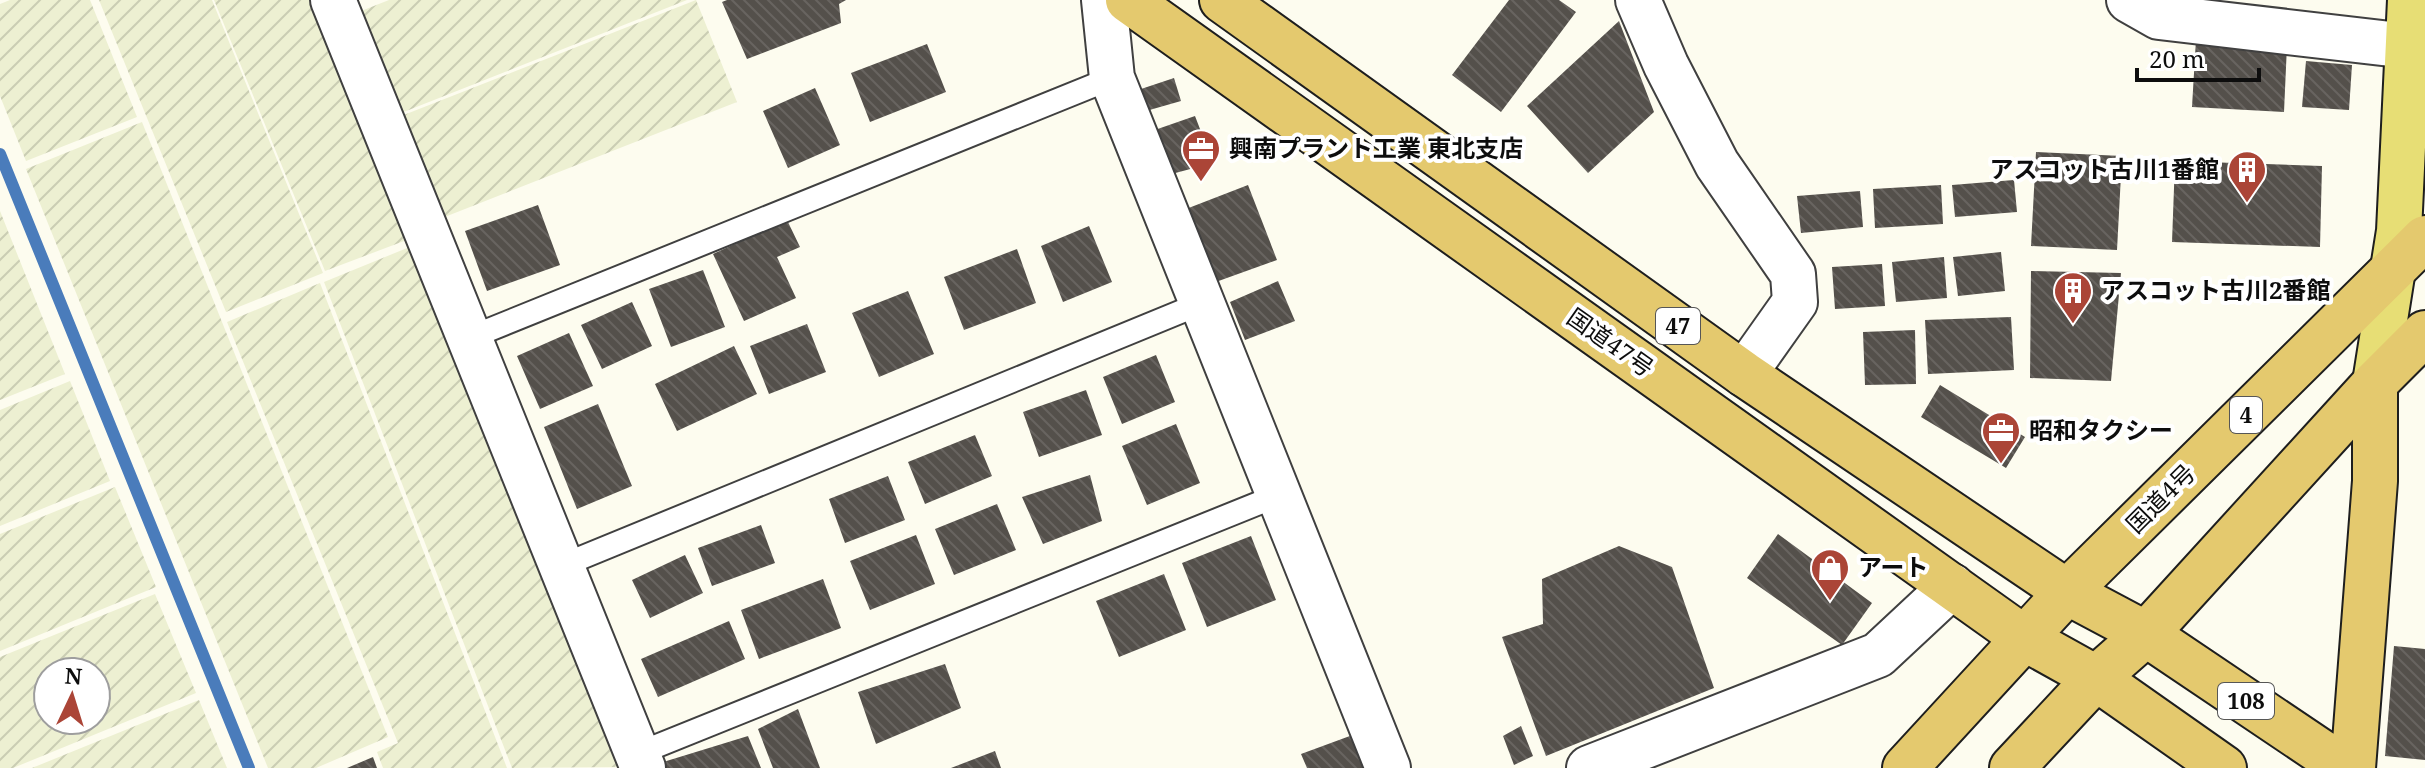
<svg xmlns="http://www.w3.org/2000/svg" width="2425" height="768" font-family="'Noto Serif','Noto Sans JP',serif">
<defs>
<pattern id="farmland-furrows" width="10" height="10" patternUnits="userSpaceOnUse" patternTransform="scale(2)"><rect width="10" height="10" fill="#edf0d2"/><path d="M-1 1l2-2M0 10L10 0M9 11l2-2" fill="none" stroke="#cacdb3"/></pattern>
<pattern id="building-back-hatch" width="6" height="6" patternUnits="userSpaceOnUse" patternTransform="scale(2)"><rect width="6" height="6" fill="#54504b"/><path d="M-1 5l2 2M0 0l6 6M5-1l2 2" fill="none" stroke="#686460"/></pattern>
</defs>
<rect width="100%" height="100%" fill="#fdfcef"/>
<path fill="url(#farmland-furrows)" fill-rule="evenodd" d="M10,0H90L137,117L26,161L0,96V4Z
M99,0H212L323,273L226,312Z
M214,0H316L412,238L325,271Z
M389,0H687L391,117L351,15Z
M696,0L737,102L432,222L391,120Z
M142,122L388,737L316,768H268L26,169Z
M0,211L65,374L0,400Z
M412,246L618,767L512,768L324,282Z
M320,283L507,768H383L377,752L398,743L227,322Z
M70,381L110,481L0,526V410Z
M115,487L156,587L0,651V534Z
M155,594L196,693L13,768H0V657ZM48,672H96V720H48Z
M199,700L227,768H32Z"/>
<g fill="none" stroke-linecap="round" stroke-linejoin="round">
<path stroke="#4a7cbb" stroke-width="12" d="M0,154L249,768"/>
</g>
<path fill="url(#building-back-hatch)" d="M727,0H846L839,4L841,23L747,59L722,2Z
M1509,0H1559L1576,12L1501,112L1452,75Z
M1619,21L1654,112L1588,173L1527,106Z
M2196,39L2287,45L2284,112L2192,107Z
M927,44L946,92L870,122L851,73Z
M2306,61L2352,65L2349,110L2302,107Z
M1174,78L1181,101L1146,111L1138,90Z
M815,88L840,145L788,168L763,111Z
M1195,116L1213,163L1164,176L1149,132Z
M2036,152L2122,156L2117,250L2031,246Z
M2175,161L2322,166L2320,247L2172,242Z
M2014,180L2017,212L1955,217L1952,185Z
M1248,185L1277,260L1213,283L1186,209Z
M1941,185L1943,224L1875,228L1873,189Z
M1860,191L1863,227L1801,233L1797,196Z
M538,205L560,265L487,291L465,231Z
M787,220L800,247L777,257L796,298L744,321L713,254Z
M1089,226L1112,282L1063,302L1041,246Z
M1017,249L1036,303L964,330L944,277Z
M2001,252L2005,291L1958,296L1953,257Z
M1944,257L1947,298L1896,302L1892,262Z
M1882,264L1885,306L1835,309L1832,267Z
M703,270L725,327L671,347L649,289Z
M2031,271L2121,273L2111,381L2030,378Z
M1278,281L1295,321L1245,340L1230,302Z
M908,291L934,354L879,377L852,313Z
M632,302L652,346L602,369L581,325Z
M2011,317L2014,370L1928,374L1925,320Z
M807,324L826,372L769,394L750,346Z
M1915,330L1916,384L1865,385L1863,332Z
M569,333L593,386L540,409L517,356Z
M734,346L757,394L677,431L655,384Z
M1156,355L1175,402L1122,424L1103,377Z
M1940,385L2025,437L2006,468L1921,417Z
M1086,390L1102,435L1039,457L1023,412Z
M598,404L632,486L577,509L544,427Z
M1176,424L1200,483L1147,505L1122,446Z
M975,435L992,476L925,504L908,462Z
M1090,475L1102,521L1043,544L1022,497Z
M888,476L905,520L845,543L829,499Z
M997,504L1016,550L954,575L935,529Z
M761,525L775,563L712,586L698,548Z
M1778,534L1872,603L1842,645L1747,578Z
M916,535L935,584L870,610L850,561Z
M1251,536L1276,600L1207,627L1182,563Z
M1619,546L1672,567L1714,688L1546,756L1502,637L1543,624L1542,579Z
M685,555L703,593L650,618L632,580Z
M1164,574L1186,630L1119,657L1096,601Z
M823,579L841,628L759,659L741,610Z
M729,621L745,659L658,697L641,659Z
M2394,646L2425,649V760L2385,756Z
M945,664L961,708L876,744L858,692Z
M798,709L820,768H773L758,729Z
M1521,726L1533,756L1514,765L1503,736Z
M1358,733L1372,768H1307L1301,754Z
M748,736L761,768H661L660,763Z
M995,751L1001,768H951Z
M373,757L377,768H347Z"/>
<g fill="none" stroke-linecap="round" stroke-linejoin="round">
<defs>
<path id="service" d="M469,338L1112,78
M561,566L1202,303
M637,754L1279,495"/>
<path id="minor" d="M333,0L643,768
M1104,0L1112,78L1388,768
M1638,0L1666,65L1717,164L1793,274L1795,302L1744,374
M2129,0L2159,17L2408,46
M1589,768L1878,655L1952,586"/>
<path id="primary" d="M2375,383L2399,231L2410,0"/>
<path id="trunk" d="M1128,0L2024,638L2096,678L2224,768
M1222,0L1744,374L2067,592L2146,634L2345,768
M1905,768L2067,592L2425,238
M2012,768L2096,678L2146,634L2375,383L2425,333
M2353,768L2375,481V383"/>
</defs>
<use href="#service" stroke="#404040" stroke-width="26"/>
<use href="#minor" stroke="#404040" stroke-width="48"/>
<use href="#primary" stroke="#1e1e1e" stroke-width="48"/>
<use href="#trunk" stroke="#1e1e1e" stroke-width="48"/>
<use href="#service" stroke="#fff" stroke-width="22"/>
<use href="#minor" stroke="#fff" stroke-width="44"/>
<use href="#primary" stroke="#e7de75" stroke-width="44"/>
<use href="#trunk" stroke="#e4c96e" stroke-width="44"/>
</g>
<defs>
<symbol id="office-pin" viewBox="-11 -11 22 30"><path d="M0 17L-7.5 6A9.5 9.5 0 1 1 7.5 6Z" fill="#ab4537" stroke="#fff"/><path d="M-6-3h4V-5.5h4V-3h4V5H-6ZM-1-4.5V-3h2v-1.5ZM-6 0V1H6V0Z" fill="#fff"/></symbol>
<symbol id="building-pin" viewBox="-11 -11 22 30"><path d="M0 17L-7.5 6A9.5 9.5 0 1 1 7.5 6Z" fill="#ab4537" stroke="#fff"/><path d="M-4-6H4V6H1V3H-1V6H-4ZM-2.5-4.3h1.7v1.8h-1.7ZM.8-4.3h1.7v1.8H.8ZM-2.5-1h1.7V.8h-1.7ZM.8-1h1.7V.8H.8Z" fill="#fff"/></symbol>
<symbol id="shop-pin" viewBox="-11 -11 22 30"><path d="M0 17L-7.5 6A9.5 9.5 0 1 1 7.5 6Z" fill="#ab4537" stroke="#fff"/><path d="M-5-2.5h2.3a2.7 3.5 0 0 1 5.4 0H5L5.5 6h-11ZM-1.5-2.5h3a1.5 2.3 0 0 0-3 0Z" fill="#fff"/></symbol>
</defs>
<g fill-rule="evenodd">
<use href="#office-pin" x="1179" y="127" width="44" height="60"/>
<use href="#building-pin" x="2225" y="148" width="44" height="60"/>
<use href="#building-pin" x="2051" y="269" width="44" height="60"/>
<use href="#office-pin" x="1979" y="409" width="44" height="60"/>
<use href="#shop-pin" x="1808" y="546" width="44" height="60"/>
</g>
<g text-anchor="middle" stroke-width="8" stroke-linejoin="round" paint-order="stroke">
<g fill="#fff" stroke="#565656" stroke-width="2">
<rect x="1656" y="308" width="44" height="36" rx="6"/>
<rect x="2230" y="397" width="32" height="36" rx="6"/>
<rect x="2218" y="683" width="56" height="36" rx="6"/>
</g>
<g font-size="22" font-weight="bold" fill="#0d0d0d">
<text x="1678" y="334">47</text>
<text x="2246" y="423">4</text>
<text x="2246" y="709">108</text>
</g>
<g font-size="24" font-weight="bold" fill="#0d0d0d" stroke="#fff" text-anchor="start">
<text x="1229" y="157">興南プラント工業 東北支店</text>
<text x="2219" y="178" text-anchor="end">アスコット古川1番館</text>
<text x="2101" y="299">アスコット古川2番館</text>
<text x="2029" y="439">昭和タクシー</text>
<text x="1858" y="576">アート</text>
</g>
<g font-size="24" fill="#0d0d0d" stroke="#fff">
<text transform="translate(1610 343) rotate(35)" y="8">国道47号</text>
<text transform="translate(2161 499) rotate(-45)" y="8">国道4号</text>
</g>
</g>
<g transform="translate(72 696) rotate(4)"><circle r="38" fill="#ffffff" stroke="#9e9e9e" stroke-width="2"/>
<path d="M0-6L14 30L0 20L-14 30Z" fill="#ab4537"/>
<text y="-12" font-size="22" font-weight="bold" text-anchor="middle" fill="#0d0d0d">N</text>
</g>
<path d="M2137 68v12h122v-12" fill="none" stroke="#0d0d0d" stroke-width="4"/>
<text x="2149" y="68" font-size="24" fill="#0d0d0d" stroke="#ffffff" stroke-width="6" paint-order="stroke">20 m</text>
</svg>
